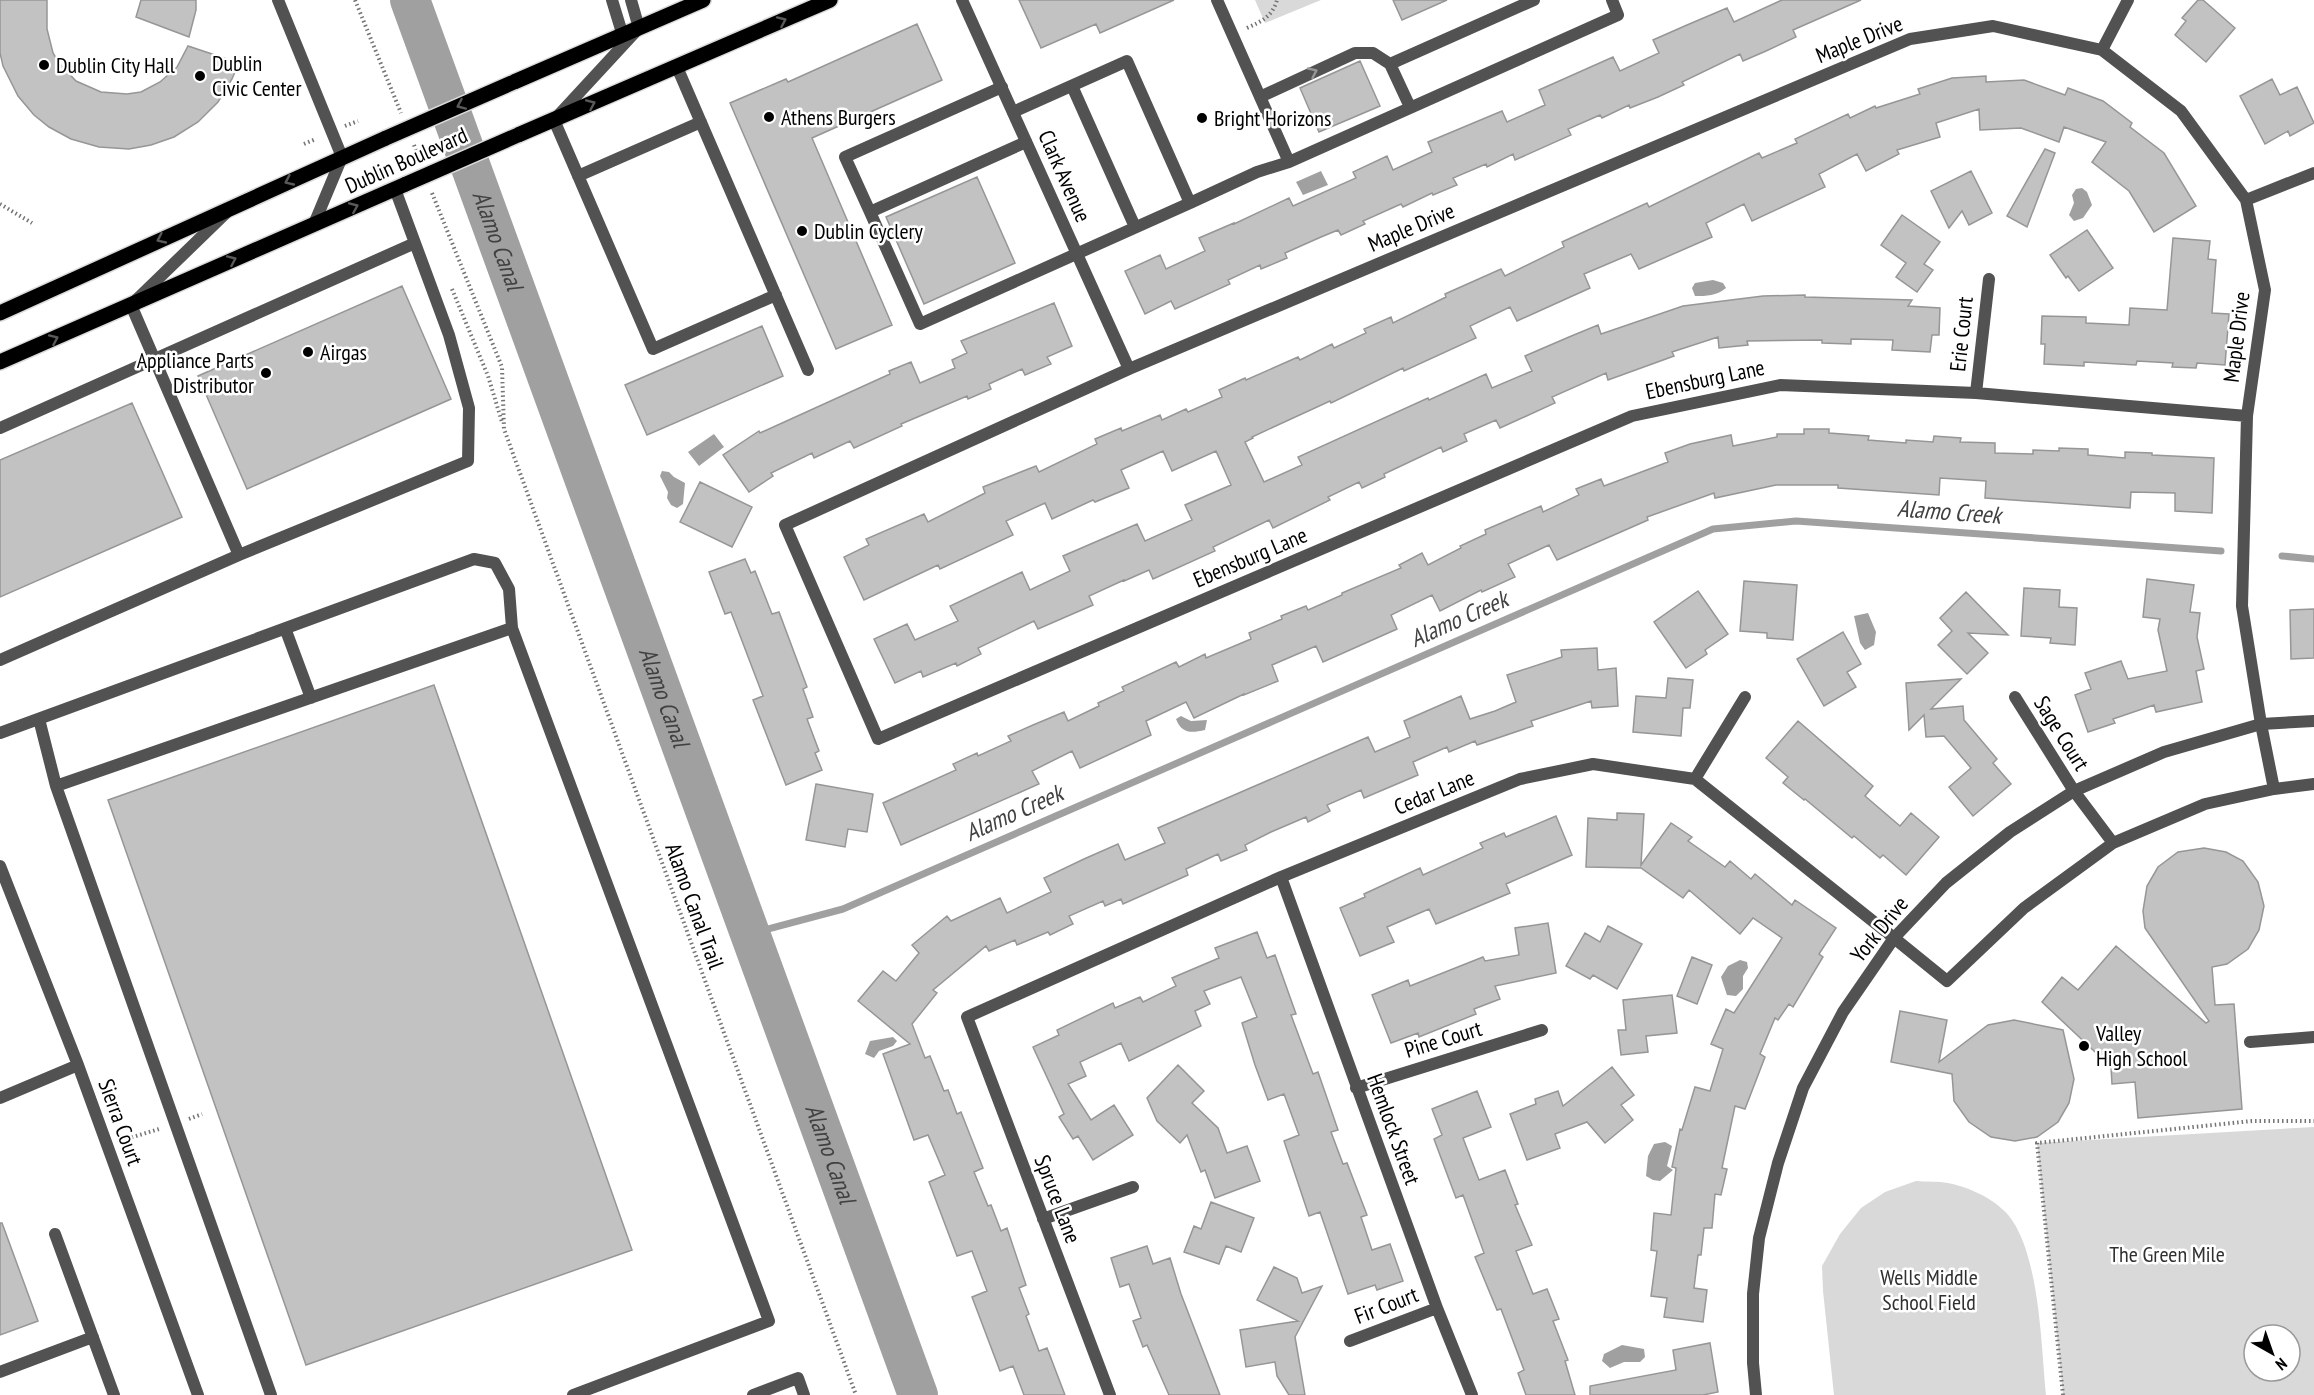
<svg xmlns="http://www.w3.org/2000/svg" width="2314" height="1395" font-family="'PT Sans Narrow',sans-serif">
<rect width="100%" height="100%" fill="#fff"/>
<path fill="#d9d9d9" fill-rule="evenodd" d="M1255,0H1321L1265,23Z
M2314,1127V1395H2063L2037,1143ZM2254,1335H2290V1371H2254Z
M1916,1181C1926,1182 1938,1181 1948,1183C1965,1186 1988,1196 2001,1208C2040,1239 2041,1347 2046,1395H1834L1823,1291L1822,1266L1840,1234L1861,1208L1885,1192Z"/>
<path fill="#a0a0a0" d="M1321,171L1328,185L1303,195L1296,182Z
M2082,188L2087,192L2092,205L2083,218L2074,221L2069,215L2074,203L2072,195L2076,189Z
M1713,280L1723,283L1726,288C1716,296 1707,296 1695,296L1692,288L1695,283Z
M714,434L724,447L699,466L688,452Z
M662,471L669,472L674,477L685,483L683,504L677,508L671,505L667,498L668,492L660,476Z
M1868,613L1876,632L1874,645L1865,650L1860,643L1854,616Z
M1181,716L1191,721L1207,720L1205,730C1191,733 1182,734 1176,719Z
M1740,960L1747,962L1748,968L1743,976V989L1736,996L1727,995L1721,977L1728,966Z
M893,1037L897,1041L893,1046L879,1051L874,1058L865,1054L870,1041Z
M1665,1142L1672,1146L1667,1166L1673,1170L1660,1181L1653,1180L1646,1176L1648,1156L1654,1144Z
M1622,1345L1644,1349L1645,1357L1640,1362H1624L1610,1368L1602,1361L1604,1354Z"/>
<g fill="none" stroke-linecap="round" stroke-linejoin="round">
<path stroke="#a0a0a0" stroke-width="7" d="M2282,556L2314,559
M749,934L843,909L1713,529L1796,521L2221,551"/>
<path stroke="#a0a0a0" stroke-width="40" id="s1" d="M410,0L918,1395"/>
</g>
<path fill="#c2c2c2" stroke="#969696" stroke-width="1.5" d="M0,0H47V29L53,53L59,63L76,81L101,92L127,94L141,92L160,82L177,67L188,46L239,63L232,79L218,102L198,122L174,137L151,145L129,149L99,147L71,139L49,127L34,115L18,96L3,66L0,53Z
M141,0H196V10L189,37L136,17Z
M1019,0H1174L1100,33L1096,24L1041,48Z
M1393,0H1447L1402,20Z
M1782,0H1861L1793,30L1796,37L1766,51L1743,61L1740,54L1682,82L1684,85L1658,97L1630,108L1629,105L1602,118L1600,115L1568,129L1571,135L1515,160L1513,154L1487,167L1486,164L1453,178L1457,185L1433,195L1432,193L1403,207L1401,204L1363,221L1365,224L1341,235L1338,230L1321,237L1285,253L1287,258L1261,269L1260,265L1228,280L1230,284L1175,309L1171,301L1145,314L1125,271L1160,255L1166,269L1205,251L1199,238L1234,223V224L1289,198L1293,206L1356,178L1353,172L1387,156L1393,170L1432,152L1428,142L1502,111L1507,122L1545,105L1539,90L1613,57L1620,71L1659,53L1653,40L1687,25L1727,8L1734,22Z
M2198,0H2203L2235,28L2206,62L2175,35L2186,21L2182,18Z
M917,24L942,80L812,138L892,325L836,349L730,103L786,79L788,82Z
M1360,61L1380,106L1319,132L1300,88Z
M1986,76V82L2024,80L2065,95L2068,88L2103,101L2132,123L2130,127L2164,153L2196,206L2154,232L2129,191L2092,162L2106,142L2064,127L2059,142L2021,128L1980,130L1979,109L1936,123L1940,137L1897,150L1899,154L1866,171L1857,154L1819,174L1825,187L1752,221L1744,204L1706,223L1712,237L1639,269L1631,254L1584,274L1590,288L1517,321L1510,307L1470,326L1476,338L1404,371L1403,368L1331,403L1330,401L1252,437L1253,438L1245,442L1264,482L1302,465L1298,457L1428,398L1429,400L1486,374L1492,388L1532,371L1525,356L1569,337L1598,325L1601,334L1683,306L1763,296L1805,295V297L1912,300L1908,306L1940,308L1939,335H1932L1930,352L1892,350L1893,340L1851,339V344L1822,343V340L1747,341L1748,345L1719,348L1718,337L1672,352L1674,356L1608,380L1606,373L1552,397L1555,403L1500,428L1496,420L1464,434L1467,441L1443,452L1441,447L1384,474L1385,477L1362,488L1359,482L1328,497L1330,500L1273,528L1269,520L1213,547L1215,551L1153,579L1149,570L1124,581V580L1089,596L1093,605L1038,629L1034,621L978,648L981,654L957,666L956,663L923,677L921,671L895,683L874,639L907,624L915,640L958,621L950,606L1022,572L1030,590L1070,571L1063,556L1137,524L1145,541L1192,520L1185,505L1231,485L1216,451L1172,471L1163,451L1121,470L1129,488L1095,502L1093,500L1052,519L1045,503L1006,521L1013,535L940,569L938,565L864,600L844,557L869,545L866,539L924,514L928,522L985,493L983,487L1036,466L1039,472L1097,444L1095,439L1121,428L1122,431L1160,415L1162,420L1186,409L1188,412L1222,397L1219,390L1245,378L1246,380L1298,357L1300,360L1332,344L1334,348L1366,333L1364,329L1391,317L1393,323L1446,297L1445,294L1501,269L1505,276L1564,247L1562,242L1647,203L1649,207L1759,153L1762,158L1797,143L1795,139L1848,114L1850,118L1875,106L1876,108L1920,94L1918,89L1952,78Z
M2272,79L2280,95L2297,87L2314,123L2290,136L2288,131L2265,144L2240,96Z
M2045,149L2055,153L2027,227L2007,216Z
M1971,171L1992,213L1969,225L1962,211L1949,228L1931,191Z
M977,177L1015,263L924,304L886,217Z
M1902,215L1940,242L1924,264L1933,270L1917,292L1896,277L1906,263L1881,245Z
M2087,230L2113,268L2079,291L2068,276L2066,278L2050,255Z
M2173,238L2210,241L2208,259L2216,260L2212,313L2229,314L2225,365L2197,363L2196,368L2172,367L2173,363L2137,361L2136,365L2084,362V366L2044,364L2045,344H2041L2042,316L2086,317V323L2129,325L2130,308L2167,310Z
M402,286L451,399L247,489L198,376Z
M1054,303L1072,346L1047,357L1051,364L1025,375L1022,369L989,384L991,389L968,399L967,396L901,424L902,426L854,448L850,441L814,458L812,453L771,473L773,476L749,492L723,455L759,431L760,433L890,374L889,371L911,362L920,383L955,368L952,360L967,353L961,341Z
M762,326L783,376L647,435L625,385Z
M132,403L182,517L0,597V460Z
M1804,429H1829V433L1869,436L1868,440L1906,443V440L1933,442L1934,436L1961,438L1960,442L1995,443V453L2033,454V450L2059,451V448L2088,449V455L2125,458V452L2152,453V455L2214,458L2212,513L2175,511V493L2131,492L2130,508L1985,498L1986,481L1940,478L1939,495L1838,488V485H1776L1715,498L1714,493L1647,517L1648,520L1557,560L1549,545L1508,564L1515,577L1482,592L1481,590L1440,611L1432,595L1391,615L1397,629L1323,662L1316,646L1272,665L1278,681L1244,695V694L1194,718L1186,702L1146,721L1151,735L1080,768L1072,751L1032,771L1039,784L901,845L883,803L956,770L953,764L977,753L978,756L1011,741L1008,736L1033,725L1064,712L1068,721L1099,706L1098,703L1124,691L1122,687L1176,662L1179,667L1205,654L1206,658L1251,639L1249,633L1282,619L1281,616L1306,606L1308,610L1342,595V593L1401,568L1399,565L1422,553L1428,565L1461,548L1460,546L1486,534L1485,530L1541,506L1543,512L1579,495L1576,489L1601,479L1604,486L1668,462L1665,453L1690,444L1731,435L1733,446L1777,437V434H1804Z
M700,482L752,507L732,547L680,522Z
M745,559L751,573L755,571L772,614L779,612L807,687L803,689L813,717L807,719L819,751L815,753L822,770L786,785L753,700L763,696L731,612L725,614L709,572Z
M2147,579L2194,585L2190,612L2200,613L2197,637L2204,669L2196,671L2202,702L2156,712L2154,705L2113,719L2115,723L2088,732L2075,695L2091,689L2085,673L2121,661L2128,679L2167,671L2158,630L2160,619L2143,617Z
M1744,581L1797,585L1793,640L1767,638V633L1740,631Z
M2024,588L2060,590L2059,607L2077,608L2075,645L2050,643L2051,638L2021,636Z
M1698,591L1728,634L1705,650L1707,654L1686,668L1654,622Z
M1966,592L2008,635L1968,633L1988,653L1967,674L1938,645L1952,631L1940,618Z
M2314,609V658L2291,659L2290,610Z
M1843,632L1861,664L1847,672L1856,687L1824,706L1797,659Z
M1597,648L1598,670L1616,668L1618,706L1592,708L1591,701L1531,721L1533,726L1477,745L1475,741L1449,752L1447,747L1413,762L1418,775L1364,798L1361,790L1327,805L1330,811L1308,822L1306,817L1271,832L1245,845L1247,850L1221,861L1218,854L1186,869L1188,875L1123,904L1121,899L1105,906L1103,901L1069,916L1073,924L1050,935L1048,932L1017,945L1015,940L989,951L986,946L933,990L937,993L912,1024L925,1058L930,1056L944,1091L948,1090L957,1114L961,1112L983,1168L974,1172L988,1206L991,1205L1001,1231L1007,1228L1026,1285L1019,1288L1029,1314L1026,1316L1039,1351L1047,1348L1065,1395H1024L1013,1366L1000,1371L972,1297L987,1291L972,1251L957,1256L929,1182L945,1175L928,1135L914,1140L883,1054L910,1044L858,1001L883,971L896,981L919,953L912,945L947,916L951,921L1000,898L1007,913L1051,892L1044,878L1084,859L1118,844L1125,860L1165,843L1158,828L1368,737L1375,752L1410,737L1404,721L1461,696L1470,719L1495,711L1516,702L1507,675L1562,657L1561,650Z
M1668,678L1693,680L1690,708H1683L1681,736L1633,732L1636,696L1666,698Z
M1961,679L1931,709L1963,706L1964,720L1997,759L1993,763L2011,784L1973,816L1949,787L1971,768L1944,736L1926,737L1924,715L1909,730L1906,683Z
M434,685L632,1250L306,1365L108,800Z
M1798,721L1873,786L1865,796L1900,826L1911,813L1939,837L1906,875L1883,855L1880,858L1854,836L1852,838L1805,799L1804,800L1783,783L1788,777L1766,758Z
M816,784L873,794L867,832L848,829L845,847L806,840Z
M1617,813L1644,814L1641,865L1671,823L1692,837L1688,841L1725,867L1730,861L1751,879L1755,874L1792,905L1795,900L1836,928L1819,954L1823,957L1793,1007L1789,1004L1778,1020L1775,1018L1760,1054L1765,1057L1745,1109L1735,1106L1722,1168L1727,1169L1721,1195L1715,1194L1712,1228H1704L1701,1255H1698L1694,1288L1707,1290L1703,1322L1664,1317L1667,1298L1651,1296L1657,1251L1651,1250L1654,1213L1671,1215L1676,1168L1672,1167L1680,1129L1682,1130L1695,1087L1710,1091L1723,1049L1711,1044L1726,1009L1734,1013L1782,938L1753,918L1740,934L1689,890L1683,898L1641,868L1586,867L1588,818L1617,820Z
M1556,816L1572,855L1506,884L1510,893L1436,924L1429,909L1387,927L1394,942L1360,956L1340,908L1365,897L1364,894L1420,868L1423,875L1483,848L1480,843L1504,833L1506,837Z
M2204,848L2226,852L2243,861L2258,882L2264,906L2259,930L2248,949L2227,964L2212,967L2215,1005L2234,1004L2242,1109L2138,1118L2135,1082L2112,1084L2111,1067L2042,1002L2062,977L2078,990L2116,946L2206,1023L2209,1021L2145,928L2143,911L2147,886L2158,867L2178,852Z
M1548,923L1556,973L1495,986L1500,999L1474,1009L1476,1014L1419,1037L1418,1033L1391,1043L1372,995L1408,980L1410,986L1483,957L1485,961L1519,955L1515,928Z
M1608,926L1642,944L1617,989L1593,975L1590,979L1566,966L1585,933L1600,942Z
M1257,932L1267,958L1275,955L1296,1014L1291,1015L1313,1074L1318,1072L1327,1098L1338,1130L1331,1132L1343,1164L1347,1163L1367,1215L1361,1217L1372,1250L1390,1244L1403,1281L1377,1290L1375,1285L1348,1294L1320,1212L1309,1216L1284,1141L1299,1135L1284,1094L1268,1100L1255,1065L1242,1023L1257,1017L1241,977L1204,991L1210,1004L1195,1011L1201,1026L1129,1061L1121,1043L1080,1062L1086,1076L1068,1084L1091,1120L1114,1105L1133,1135L1093,1160L1078,1136L1073,1139L1059,1117L1064,1114L1033,1047L1059,1035L1057,1030L1113,1003L1115,1008L1140,997L1143,1002L1176,986L1172,978L1219,958L1215,948Z
M1692,957L1712,965L1697,1004L1677,996Z
M1672,995L1677,1033L1646,1036L1648,1052L1621,1055L1618,1030H1626L1623,1000Z
M1900,1011L1947,1020L1939,1062L1988,1025L2014,1020L2063,1030L2074,1079L2069,1103L2058,1122L2037,1137L2015,1141L1991,1137L1969,1122L1954,1101L1952,1074L1891,1062Z
M1178,1065L1204,1091L1192,1103L1218,1128L1227,1153L1247,1146L1260,1181L1215,1198L1205,1170L1201,1172L1187,1135L1180,1143L1157,1121L1147,1098Z
M1612,1067L1634,1095L1621,1105L1633,1120L1605,1143L1587,1122L1555,1134L1560,1148L1527,1160L1510,1114L1536,1104L1535,1099L1558,1091L1563,1106Z
M1477,1091L1491,1127L1463,1138L1479,1180L1505,1170L1518,1204L1515,1205L1532,1245L1516,1251L1533,1294L1547,1289L1559,1319L1553,1321L1568,1360L1565,1361L1575,1395H1526L1518,1373L1524,1370L1501,1309L1497,1310L1475,1257L1484,1253L1463,1195L1456,1198L1434,1139L1442,1135L1432,1109Z
M1211,1202L1254,1218L1241,1252L1226,1246L1219,1264L1184,1252L1194,1226L1201,1229Z
M0,1223H2L38,1321L0,1335Z
M1147,1246L1153,1264L1170,1258L1181,1294L1220,1395H1169L1147,1345L1143,1347L1133,1321L1141,1318L1129,1284L1120,1287L1111,1258Z
M1274,1267L1297,1278L1302,1293L1322,1286L1295,1337L1305,1395H1289L1277,1376L1275,1362L1246,1367L1240,1330L1298,1321L1257,1300Z
M1710,1343L1718,1392L1703,1395H1590V1386L1676,1370L1673,1350Z"/>
<g fill="none" stroke-linecap="round" stroke-linejoin="round">
<defs>
<path id="primary" d="M514,82L703,0
M518,135L830,0
M0,313L386,138
M0,362L406,184"/>
</defs>
<use href="#primary" stroke="#dbdbdb" stroke-width="18"/>
<path stroke="#747474" stroke-width="4" stroke-dasharray="1.5 3" stroke-linecap="butt" d="M355,0L401,113
M1247,28C1262,21 1272,17 1277,0
M345,126L358,121
M304,144L316,139
M414,145L420,161
M432,193L502,367L504,429L856,1395
M0,204L32,223
M452,289L488,376L502,422
M189,1119L202,1114
M123,1140L159,1129
M2063,1395L2037,1143L2252,1121H2314"/>
<path stroke="#525252" stroke-width="12" d="M278,0L342,157L314,224
M612,0L623,36
M631,0L639,28L554,120L653,349L776,295
M1217,0L1289,162L1618,15L1612,0
M677,67L808,370
M1072,86L1135,227
M1002,87L845,157L870,212L1026,142
M1260,97L1355,53H1373L1390,64
M1410,107L1390,64L1534,0
M578,176L701,122
M1190,203L1257,172L1289,162
M870,212L920,324L1190,203L1127,61L1013,112
M0,428L415,243L395,189
M239,555L468,461L469,408L449,335L415,243
M285,628L311,698
M0,660L239,555L131,305L226,213
M39,719L56,786
M2261,724L2274,789
M0,733L474,559L495,563L509,589L512,628
M2074,791L2113,843
M1894,938L1947,981L2024,908L2113,843L2205,804L2274,789L2314,784
M2250,1042L2314,1037
M55,1234L114,1395
M0,1372L93,1337
M271,1395L56,786L512,628L769,1321L573,1395
M753,1395L798,1378L804,1395"/>
<path stroke="#525252" stroke-width="12" d="M962,0L1129,369
M2102,50L2128,0
M2246,200L2314,173
M1976,393L1989,279
M2247,416L1976,393L1780,385L1632,416L878,739L785,525L1129,369L1910,39L1993,26L2102,50L2181,111L2246,200L2265,290L2247,416L2242,606L2261,724
M2015,697L2074,791
M1695,779L1745,697
M0,866L78,1065L198,1395
M1281,877L1437,1308L1472,1395
M1356,1088L1542,1030
M0,1098L78,1065
M1043,1219L1133,1187
M1350,1341L1437,1308
M1110,1395L967,1017L1281,877L1520,779L1593,764L1695,779L1894,938
M1756,1395L1753,1363V1294L1759,1238L1778,1163L1803,1088L1843,1012L1894,938L1946,883L2010,832L2074,791L2164,752L2261,724L2314,721"/>
<use href="#primary" stroke="#000" stroke-width="15"/>
<defs>
<path id="primary-bridge" d="M386,138L514,82
M406,184L518,135"/>
</defs>
<use href="#primary-bridge" stroke="#dbdbdb" stroke-width="18" stroke-linecap="butt"/>
<use href="#primary-bridge" stroke="#000" stroke-width="15"/>
</g>
<defs><path id="oneway-chevron" d="M-2-3.5L2.5 0L-2 3.5" fill="none" stroke-width="1.6" stroke-linecap="round" stroke-linejoin="round" transform="scale(1.5)"/></defs>
<g stroke="#595959">
<use href="#oneway-chevron" transform="translate(782 21) rotate(-24)"/>
<use href="#oneway-chevron" transform="translate(591 104) rotate(-24)"/>
<use href="#oneway-chevron" transform="translate(461 105) rotate(156)"/>
<use href="#oneway-chevron" transform="translate(289 181) rotate(155)"/>
<use href="#oneway-chevron" transform="translate(354 207) rotate(-23)"/>
<use href="#oneway-chevron" transform="translate(161 239) rotate(155)"/>
<use href="#oneway-chevron" transform="translate(232 260) rotate(-24)"/>
<use href="#oneway-chevron" transform="translate(54 339) rotate(-24)"/>
</g>
<use stroke="#979797" href="#oneway-chevron" transform="translate(1313 72) rotate(-25)"/>
<g fill="#000" stroke="#fff" stroke-width="2">
<circle cx="44" cy="65" r="6"/>
<circle cx="200" cy="76" r="6"/>
<circle cx="769" cy="117" r="6"/>
<circle cx="1202" cy="118" r="6"/>
<circle cx="802" cy="231" r="6"/>
<circle cx="308" cy="352" r="6"/>
<circle cx="266" cy="373" r="6"/>
<circle cx="2084" cy="1046" r="6"/>
</g>
<g text-anchor="middle" stroke-width="5" stroke-linejoin="round" paint-order="stroke">
<g font-size="22" fill="#000" stroke="#fff">
<text transform="translate(1859 39) rotate(-22)" y="8">Maple Drive</text>
<text transform="translate(406 160) rotate(-24)" y="8">Dublin Boulevard</text>
<text transform="translate(1065 176) rotate(66)" y="8">Clark Avenue</text>
<text transform="translate(1411 227) rotate(-23)" y="8">Maple Drive</text>
<text transform="translate(1961 334) rotate(-84)" y="8">Erie Court</text>
<text transform="translate(2236 337) rotate(-83)" y="8">Maple Drive</text>
<text transform="translate(1705 379) rotate(-12)" y="8">Ebensburg Lane</text>
<text transform="translate(1250 557) rotate(-23)" y="8">Ebensburg Lane</text>
<text transform="translate(2062 733) rotate(58)" y="8">Sage Court</text>
<text transform="translate(1434 792) rotate(-22)" y="8">Cedar Lane</text>
<text transform="translate(695 906) rotate(70)" y="8">Alamo Canal Trail</text>
<text transform="translate(1879 929) rotate(-51)" y="8">York Drive</text>
<text transform="translate(1443 1039) rotate(-17)" y="8">Pine Court</text>
<text transform="translate(121 1122) rotate(70)" y="8">Sierra Court</text>
<text transform="translate(1394 1129) rotate(70)" y="8">Hemlock Street</text>
<text transform="translate(1058 1199) rotate(69)" y="8">Spruce Lane</text>
<text transform="translate(1386 1305) rotate(-21)" y="8">Fir Court</text>
</g>
<g font-size="22" fill="#000" stroke="#fff" text-anchor="start">
<text x="212" y="71">Dublin<tspan x="212" dy="25">Civic Center</tspan></text>
<text x="56" y="73">Dublin City Hall</text>
<text x="781" y="125">Athens Burgers</text>
<text x="1214" y="126">Bright Horizons</text>
<text x="814" y="239">Dublin Cyclery</text>
<text x="320" y="360">Airgas</text>
<text x="254" y="368" text-anchor="end">Appliance Parts<tspan x="254" dy="25">Distributor</tspan></text>
<text x="2096" y="1041">Valley<tspan x="2096" dy="25">High School</tspan></text>
</g>
<g font-size="22" fill="#303030" stroke="#fff">
<text x="2167" y="1262">The Green Mile</text>
<text x="1929" y="1285">Wells Middle<tspan x="1929" dy="25">School Field</tspan></text>
</g>
<g font-size="24" font-style="italic" fill="#414141" stroke="#fff">
<text dy="8" stroke="none"><textPath href="#s1" startOffset="256">Alamo Canal</textPath></text>
<text transform="translate(1949 512) rotate(4)" y="8">Alamo Creek</text>
<text transform="translate(1459 619) rotate(-24)" y="8">Alamo Creek</text>
<text dy="8" stroke="none"><textPath href="#s1" startOffset="742">Alamo Canal</textPath></text>
<text transform="translate(1014 813) rotate(-24)" y="8">Alamo Creek</text>
<text dy="8" stroke="none"><textPath href="#s1" startOffset="1228">Alamo Canal</textPath></text>
</g>
</g>
<g transform="translate(2272 1353) rotate(140)"><circle r="28" fill="#ffffff" stroke="#999999" stroke-width="1.5"/>
<path d="M0-4.5L10 22L0 15L-10 22Z" fill="#000000"/>
<text y="-9" font-size="16" font-weight="bold" text-anchor="middle" fill="#000000">N</text>
</g>
</svg>
